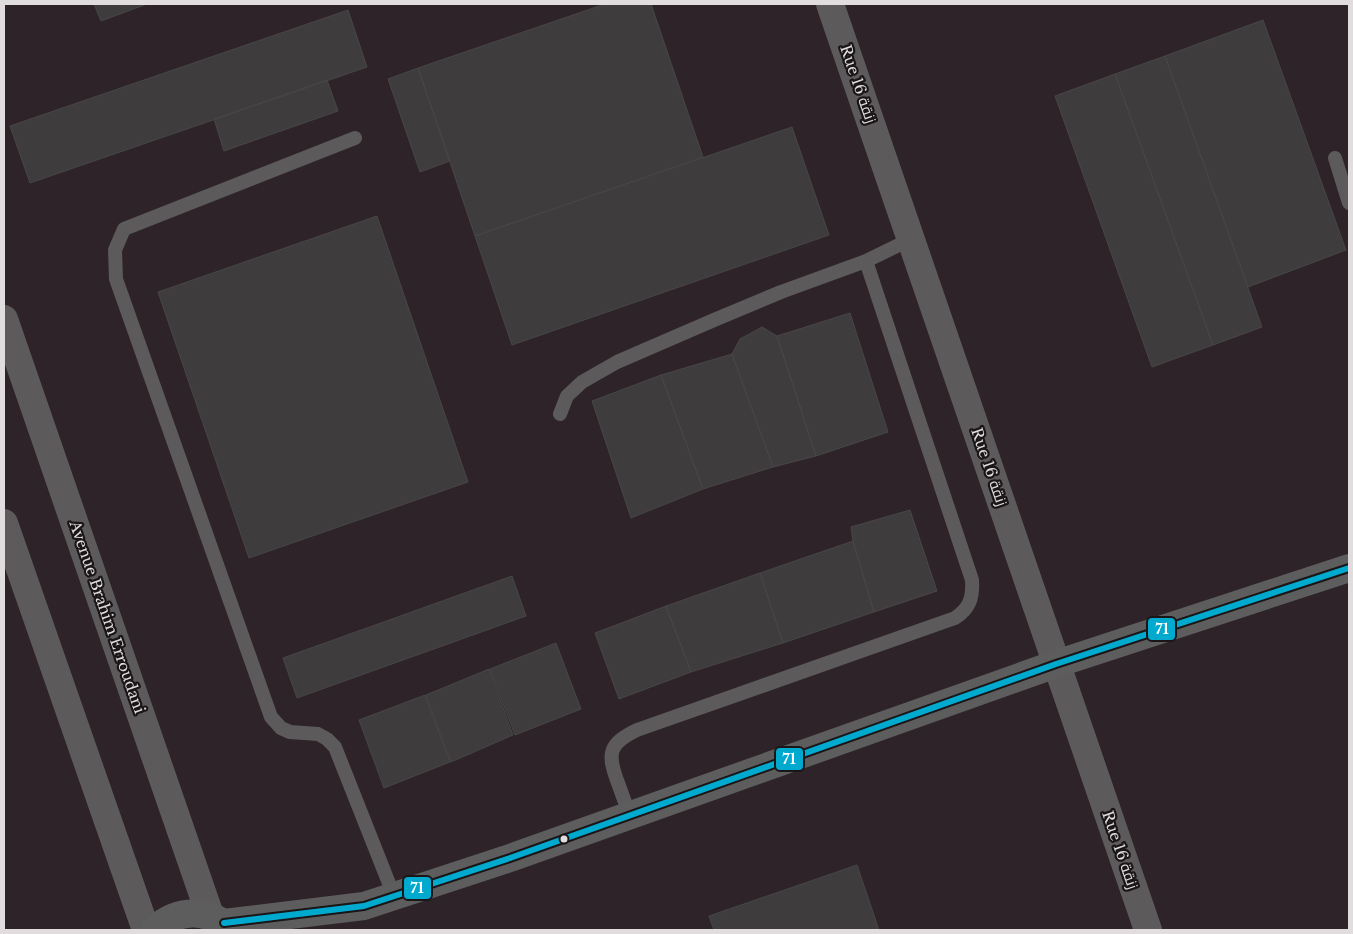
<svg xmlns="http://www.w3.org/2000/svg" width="1353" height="934" font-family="'Libre Baskerville',Cairo,serif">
<rect width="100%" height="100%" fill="#221f20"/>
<path fill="#2d2328" d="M4,4H1349V930H4Z"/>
<path fill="#3e3c3c" stroke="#484647" d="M94,4H147L101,21Z
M605,4H651L703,157L475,236L418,68Z
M348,10L367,67L30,183L10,126Z
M1263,20L1346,250L1248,287L1165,56Z
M1165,56L1262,327L1213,345L1115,74Z
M418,68L450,161L420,172L388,79Z
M1115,74L1213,345L1152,367L1055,96Z
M327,80L338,111L224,151L214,119Z
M792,127L829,235L512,345L475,236Z
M377,216L468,482L249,558L158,292Z
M850,313L888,432L816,456L777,336Z
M762,327L777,336L816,456L773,467L732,354L740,339Z
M732,354L773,467L703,489L661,375Z
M661,375L703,489L631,518L592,401Z
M910,510L937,591L874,612L853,541L851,527Z
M853,541L874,612L783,643L760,573Z
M760,573L783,643L691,672L666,606Z
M512,576L526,616L297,698L283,658Z
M666,606L691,672L619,699L595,633Z
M556,643L581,709L515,735L490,669Z
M489,669L513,735L451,762L426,695Z
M425,695L450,762L384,788L359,720Z
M857,865L879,930H714L709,916Z"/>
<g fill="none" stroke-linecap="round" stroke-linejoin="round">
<path stroke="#5c5a5b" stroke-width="14" d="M355,138L124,229L115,250L116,279L271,717L281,728L290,732L318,734L327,739L335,747L394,896
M1335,158L1349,203
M560,414L567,396L582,382L617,362L714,320L781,292L866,261L911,239
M630,816C626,805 622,794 618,783C607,754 608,744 637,730L955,618C970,608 973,598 972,580L866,261"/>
<path stroke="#5c5a5b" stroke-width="28" d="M830,4L1148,930
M4,319L210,915
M4,523L146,930"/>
<path stroke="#5e5d5d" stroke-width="28" d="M224,923L364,906L510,858L1056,664L1349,568
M154,930C178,908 208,908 232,930"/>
<defs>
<path id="bus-1" d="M224,923L364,906L510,858L1056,664L1349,568"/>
</defs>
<use href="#bus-1" stroke="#1a1517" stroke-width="10"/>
<use href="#bus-1" stroke="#00a9ce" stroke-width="6"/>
</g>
<circle fill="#e1ddde" stroke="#1a1517" stroke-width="2" cx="564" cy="839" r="4.5"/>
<g text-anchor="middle" stroke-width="4.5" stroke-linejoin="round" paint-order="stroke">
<g font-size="15" fill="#e1ddde" stroke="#1a1517">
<text transform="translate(858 84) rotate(71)" y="5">Rue 16 زنقة</text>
<text transform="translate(989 467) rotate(71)" y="5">Rue 16 زنقة</text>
<text transform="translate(107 617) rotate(71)" y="5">Avenue Brahim Erroudani</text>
<text transform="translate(1120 850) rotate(71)" y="5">Rue 16 زنقة</text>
</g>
</g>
<g stroke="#1a1517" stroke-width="2">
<rect x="1147" y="617" width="29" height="24" rx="5" fill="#00a9ce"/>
<rect x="775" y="747" width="29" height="24" rx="5" fill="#00a9ce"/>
<rect x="403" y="876" width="29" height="24" rx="5" fill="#00a9ce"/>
</g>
<g font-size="14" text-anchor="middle" font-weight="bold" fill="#fff">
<text x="1162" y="634">71</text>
<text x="789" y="764">71</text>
<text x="417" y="893">71</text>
</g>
<rect width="1353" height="934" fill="none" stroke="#e1ddde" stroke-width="10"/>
</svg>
